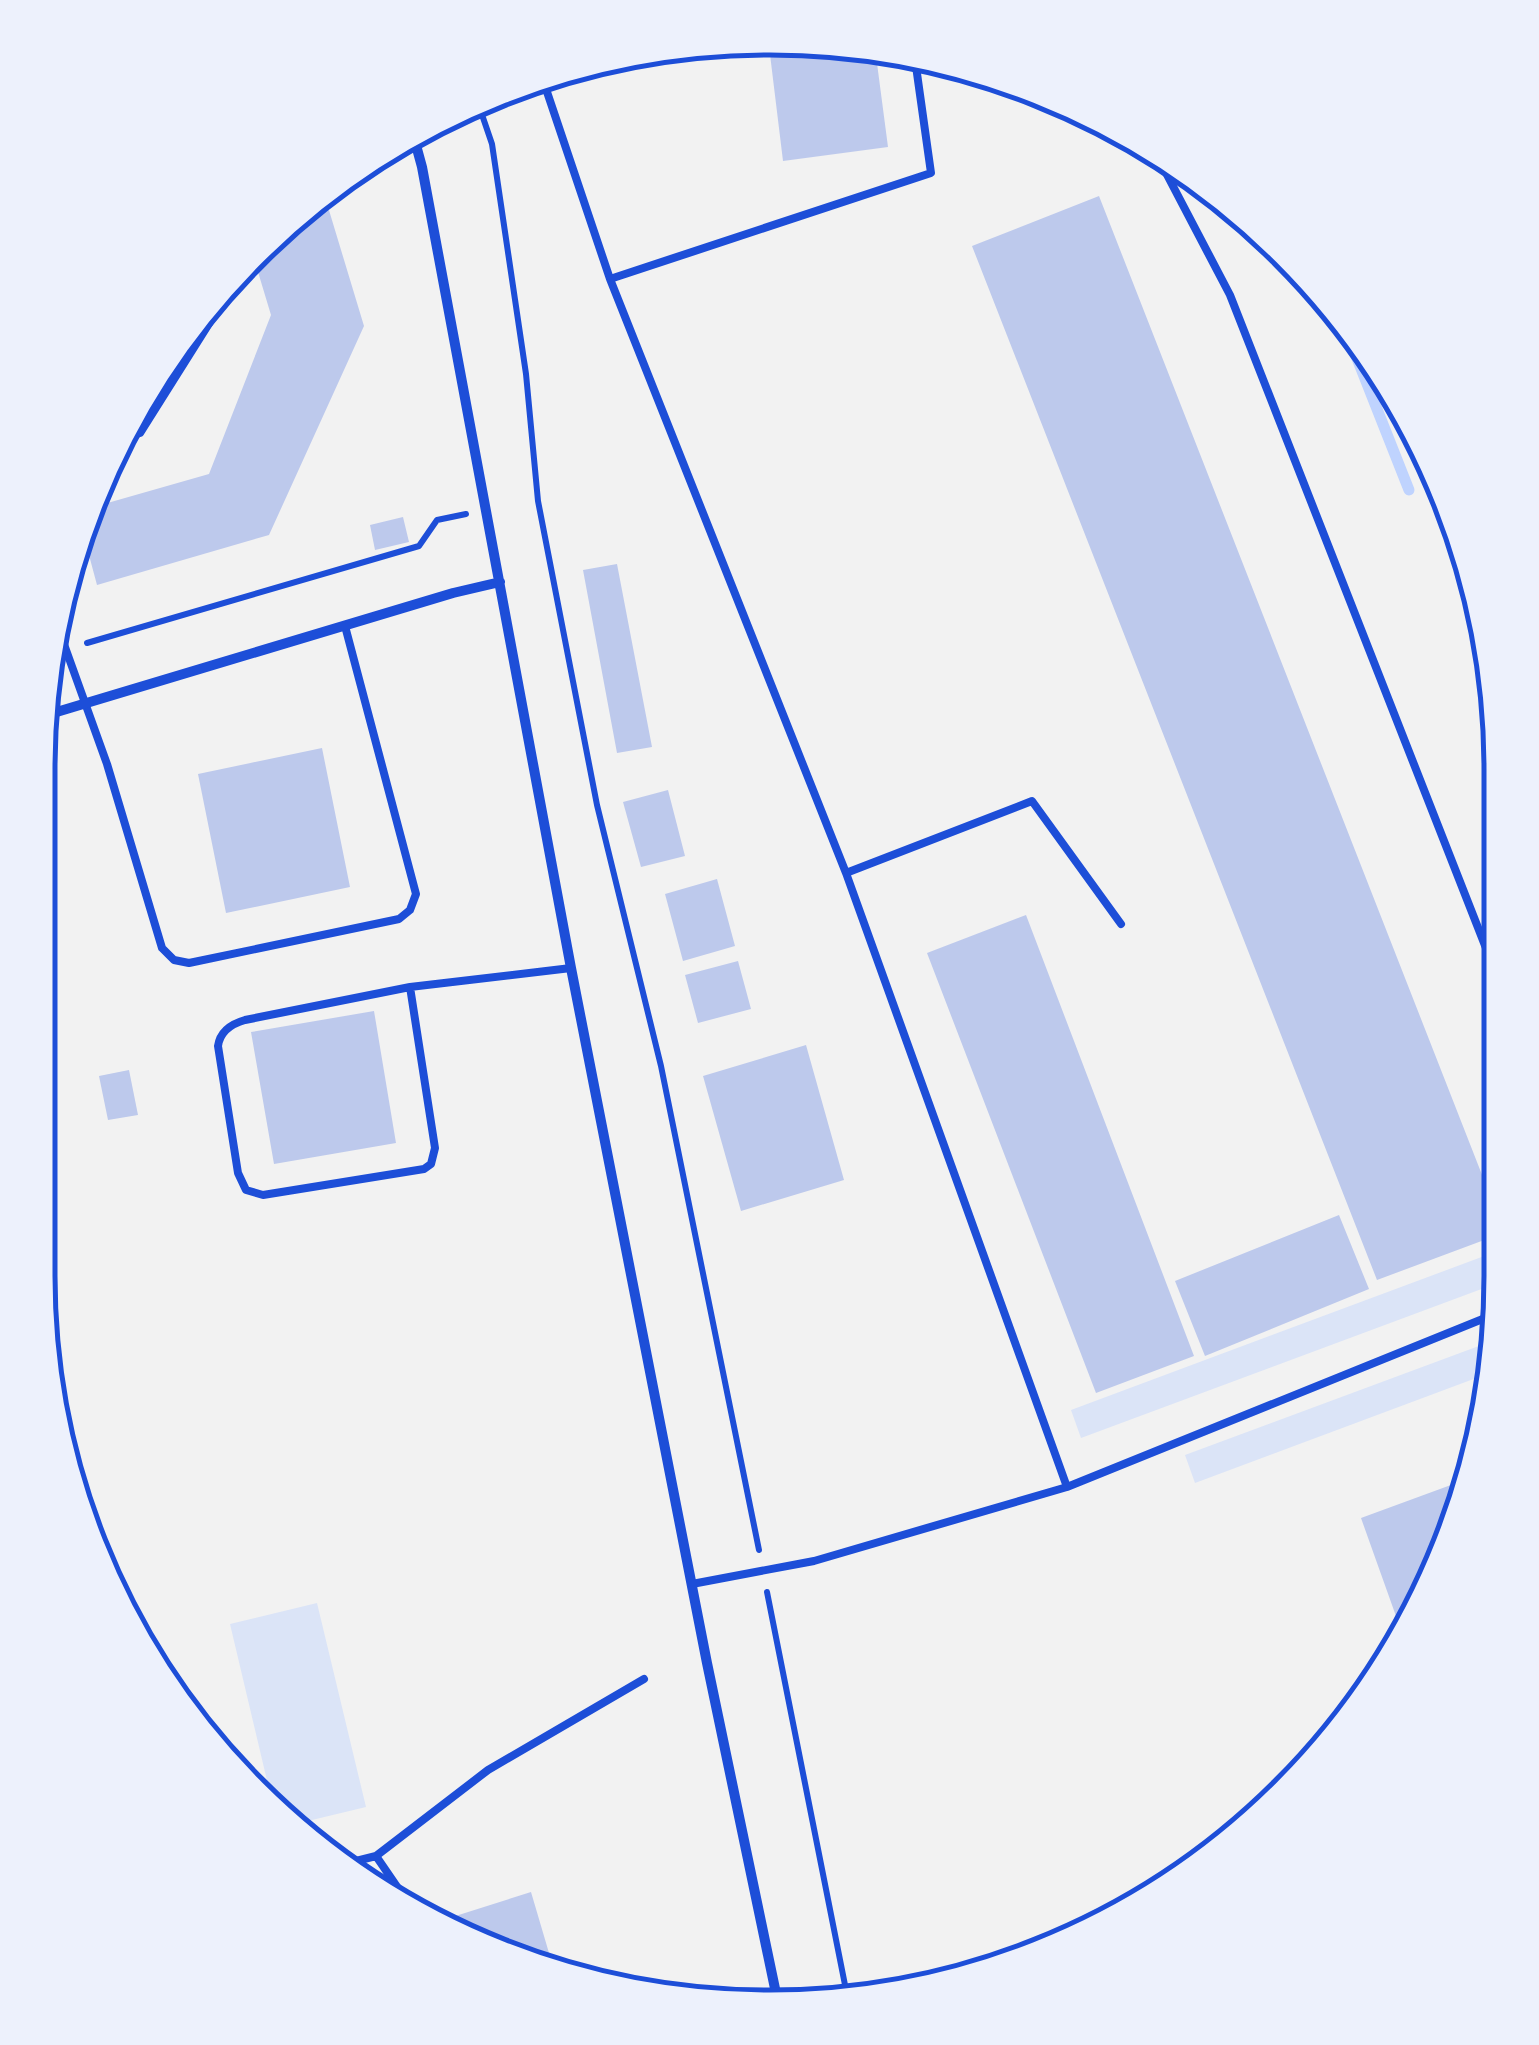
<svg xmlns="http://www.w3.org/2000/svg" width="1539" height="2045" font-family="'Open Sans',sans-serif">
<rect width="100%" height="100%" fill="#f2f2f2"/>
<path fill="#dbe4f7" d="M1495,1252V1284L1081,1438L1071,1410Z
M1495,1340V1371L1195,1483L1185,1455Z
M317,1603L366,1807L287,1826L274,1810L230,1624Z"/>
<g fill="none" stroke-linecap="round" stroke-linejoin="round">
<path stroke="#bfd3fe" stroke-width="11" d="M1341,318L1409,490"/>
</g>
<path fill="#bdc9ec" d="M768,38L875,48L888,147L783,161Z
M1099,196L1495,1208V1236L1377,1280L972,246Z
M325,197L364,326L269,535L97,585L82,529L90,508L209,474L271,315L255,262Z
M403,517L409,542L375,550L370,525Z
M617,564L652,747L617,753L583,570Z
M322,748L350,887L226,913L198,774Z
M668,790L685,856L641,867L623,802Z
M717,879L735,946L683,961L665,894Z
M1026,915L1194,1356L1096,1393L927,953Z
M738,961L751,1009L698,1023L685,975Z
M374,1011L396,1143L274,1164L251,1032Z
M806,1045L844,1180L741,1211L703,1076Z
M129,1070L138,1115L108,1120L99,1076Z
M1339,1215L1369,1289L1205,1356L1175,1281Z
M1470,1478L1462,1511L1402,1633L1361,1518Z
M531,1892L549,1953L527,1960L450,1934L446,1919Z"/>
<g fill="none" stroke-linecap="round" stroke-linejoin="round">
<path stroke="#1d4ed8" stroke-width="6" d="M477,100L492,144L526,374L538,501L597,805L661,1066L759,1550
M87,643L419,546L437,520L466,514
M767,1592L848,2000"/>
<path stroke="#1d4ed8" stroke-width="8" d="M542,77L610,279L846,873L1067,1487
M1153,148L1230,295L1495,971
M610,279L931,173L914,52
M117,440L140,433L220,306L217,297
M56,622L107,764L162,948L174,960L189,963L399,919L410,910L416,894L345,626
M846,873L1032,801L1121,924
M410,987L435,1148L431,1164L424,1169L263,1195L246,1190L238,1173L218,1046C220,1032 231,1024 245,1020L410,987L571,968
M38,1056C58,1030 46,998 38,969
M692,1584L814,1561L1067,1487L1495,1314
M376,1856L413,1910
M344,1864L376,1856L488,1770L644,1679"/>
<path stroke="#1d4ed8" stroke-width="10" d="M413,134L422,167L571,968L707,1663L778,2003
M40,717L453,593L500,582"/>
</g>
<path d="M0 0H1539V2045H0ZM769 55H770A714 714 0 0 1 1484 769V1276A714 714 0 0 1 770 1990H769A714 714 0 0 1 55 1276V769A714 714 0 0 1 769 55Z" fill="#edf1fc" fill-rule="evenodd"/>
<path fill="none" stroke="#1d4ed8" stroke-width="5" d="M769 55H770A714 714 0 0 1 1484 769V1276A714 714 0 0 1 770 1990H769A714 714 0 0 1 55 1276V769A714 714 0 0 1 769 55Z"/>
</svg>
